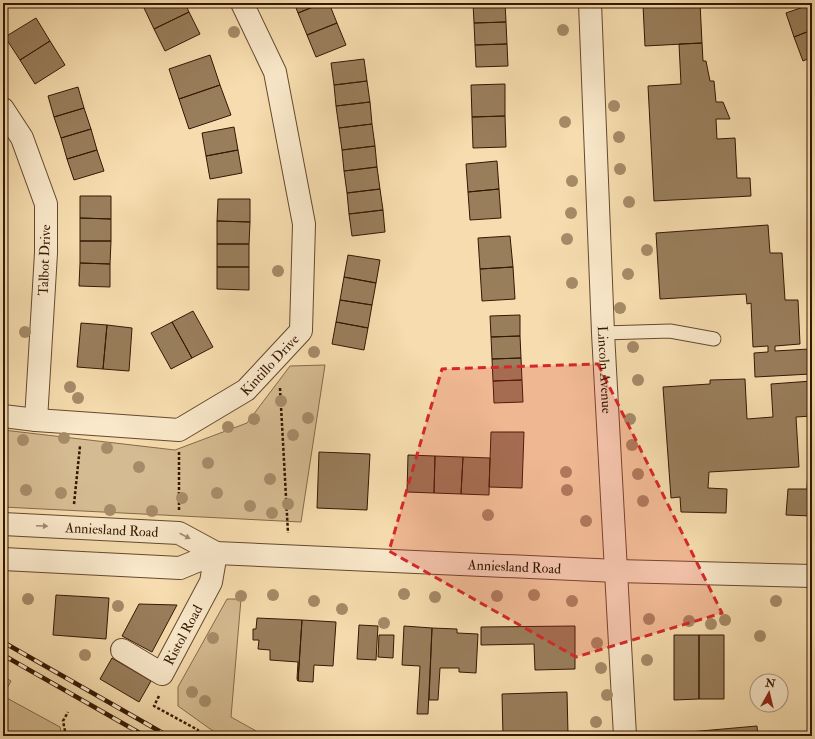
<svg xmlns="http://www.w3.org/2000/svg" width="815" height="739" font-family="'IM FELL Double Pica',serif">
<rect width="100%" height="100%" fill="#f6dcae"/>
<filter id="stains"><feTurbulence type="fractalNoise" baseFrequency=".005" numOctaves="4"/><feColorMatrix values="0 0 0 0 .2 0 0 0 0 .09 0 0 0 0 .02 0 0 0 .5 -.17"/></filter>
<radialGradient id="worn" r=".72"><stop offset=".6" stop-color="#630" stop-opacity="0"/><stop offset="1" stop-color="#630" stop-opacity=".3"/></radialGradient>
<path fill="#d5bb91" stroke="#856a4a" d="M325,365L301,522L3,507V430L175,450L247,423L290,366Z
M227,599H241L231,717L265,736H220L178,706V687Z
M3,676L11,681L3,696L60,727L62,736H13L3,730Z"/>
<path fill="#997e5c" stroke="#351803" d="M3,3H13L3,12Z
M153,3H185L189,12L154,29L144,8Z
M294,3H323L298,13Z
M323,3H329L337,23L307,35L298,13Z
M473,3H505L506,22L474,23Z
M683,3H700L702,43L645,46L643,5Z
M812,4V30L794,37L786,13Z
M189,12L200,34L165,51L154,29Z
M36,18L50,41L20,60L5,37Z
M506,22L507,44L475,45L474,23Z
M337,23L346,45L316,57L307,35Z
M812,30V57L803,61L794,37Z
M50,41L65,65L35,84L20,60Z
M702,43L703,61H706L710,81H714L716,102H723L730,119H716L717,139L735,138L737,178H750L751,196L654,201L648,86L681,84L679,44Z
M507,44L508,66L476,67L475,45Z
M210,55L220,85L179,99L169,69Z
M364,59L367,81L334,85L331,63Z
M367,81L370,102L336,106L334,85Z
M505,84V116L472,117L471,85Z
M220,85L231,115L189,129L179,99Z
M78,87L84,108L54,117L48,96Z
M370,102L372,124L339,128L336,106Z
M84,108L91,129L61,138L54,117Z
M505,116L506,147L473,148L472,117Z
M372,124L375,146L342,150L339,128Z
M234,127L238,150L206,156L202,133Z
M91,129L97,150L67,159L61,138Z
M375,146L377,167L344,171L342,150Z
M97,150L104,171L74,180L67,159Z
M238,150L242,173L210,179L206,156Z
M497,161L499,189L468,192L466,164Z
M377,167L380,189L347,193L344,171Z
M380,189L383,210L349,214L347,193Z
M499,189L501,218L470,220L468,192Z
M80,196H111V219L80,218Z
M218,199H250V222L217,221Z
M383,210L385,232L352,236L349,214Z
M80,218L111,219V241H80Z
M217,221L250,222L249,244H217Z
M768,225L770,253H782L785,300H798L800,344L775,346V351L809,349L811,374L755,377L754,353L768,352V346L753,347L751,303L747,304L746,294L660,299L656,233Z
M510,236L513,267L480,269L478,238Z
M80,241H111L110,264L80,263Z
M217,244H249V267H217Z
M348,255L380,260L376,283L344,277Z
M80,263L110,264V287L79,286Z
M217,267H249V290L217,289Z
M513,267L515,299L482,301L480,269Z
M344,277L376,283L372,305L340,300Z
M340,300L372,305L368,328L336,322Z
M193,311L213,347L192,358L172,322Z
M520,315V336L491,337L490,316Z
M172,322L192,358L171,369L151,333Z
M336,322L368,328L364,350L332,344Z
M81,323L107,325L103,369L77,367Z
M107,325L132,328L129,371L103,369Z
M520,336L521,358L492,359L491,337Z
M521,358L522,380L493,381L492,359Z
M745,379L747,419L773,417L771,384L812,381V416L796,417L799,467L709,472L708,488L727,489L726,513L681,512L680,497L671,498L663,387L710,384V380Z
M522,380L523,402L494,403L493,381Z
M810,429H812V516L786,515L788,489H807Z
M491,432H524L522,488L489,487Z
M319,452L370,454L367,510L317,508Z
M408,455L435,456L434,493L407,492Z
M435,456L463,457L461,494L434,493Z
M463,457L490,458L489,495L461,494Z
M56,595L109,598L106,639L53,635Z
M139,604L177,605L152,652L122,636Z
M257,618L302,620L298,681L297,679L298,662L270,660V650L258,649L259,640H253V629H256Z
M302,620L336,622L333,666L314,665L313,682L298,681Z
M359,625L378,626L376,660L357,659Z
M404,626L432,628L428,714H417L420,666L402,665Z
M575,626V669L535,670L534,644L481,645V627Z
M432,628L457,629V633L478,634L476,673L459,672V668H440L438,700H429Z
M379,635H394L393,658L378,657Z
M674,635H699V699L674,700Z
M699,635H724V699H699Z
M112,658L151,681L139,702L100,679Z
M567,692L568,734L503,736L502,694Z
M757,726L758,736H689V732Z"/>
<g fill="none" stroke-linecap="round" stroke-linejoin="round">
<defs>
<path id="service" d="M603,333L670,331L714,339"/>
<g id="minor">
<path d="M3,109L22,138L46,204V253L36,420"/>
<path id="s1" d="M3,416L36,420L179,430L246,390L301,331L304,224L275,72L242,3"/>
<path id="s2" d="M122,650L162,674L211,582L216,553"/>
</g>
<g id="tertiary">
<path id="s3" d="M590,3L603,333L625,736"/>
<path id="s4" d="M3,524L179,533L216,553L617,571L812,576"/>
<path d="M3,559L180,568L216,553"/>
</g>
</defs>
<use href="#service" stroke="#65492e" stroke-width="15"/>
<use href="#minor" stroke="#65492e" stroke-width="24"/>
<use href="#tertiary" stroke="#65492e" stroke-width="24"/>
<path stroke="#351803" stroke-width="2.5" stroke-dasharray="3 2" stroke-linecap="butt" d="M280,388L288,533
M179,452V511
M74,504L80,446
M159,696L154,706L198,730L195,736
M3,734L7,736
M66,736L63,721L68,712"/>
<use href="#service" stroke="#f9e8ca" stroke-width="13"/>
<use href="#minor" stroke="#f9e8ca" stroke-width="22"/>
<use href="#tertiary" stroke="#f9e8ca" stroke-width="22"/>
<defs>
<path id="rail" d="M3,642L168,736
M3,655L145,736"/>
</defs>
<use href="#rail" stroke="#351803" stroke-width="4.5"/>
<use href="#rail" stroke="#f9e8ca" stroke-width="3" stroke-dasharray="9" stroke-linecap="butt"/>
</g>
<g fill="#a68b68">
<circle cx="563" cy="30" r="6"/>
<circle cx="234" cy="32" r="6"/>
<circle cx="614" cy="106" r="6"/>
<circle cx="565" cy="122" r="6"/>
<circle cx="619" cy="137" r="6"/>
<circle cx="620" cy="169" r="6"/>
<circle cx="572" cy="181" r="6"/>
<circle cx="629" cy="202" r="6"/>
<circle cx="571" cy="213" r="6"/>
<circle cx="567" cy="239" r="6"/>
<circle cx="647" cy="250" r="6"/>
<circle cx="278" cy="271" r="6"/>
<circle cx="628" cy="274" r="6"/>
<circle cx="572" cy="283" r="6"/>
<circle cx="620" cy="308" r="6"/>
<circle cx="25" cy="332" r="6"/>
<circle cx="633" cy="347" r="6"/>
<circle cx="314" cy="352" r="6"/>
<circle cx="638" cy="380" r="6"/>
<circle cx="70" cy="387" r="6"/>
<circle cx="78" cy="398" r="6"/>
<circle cx="281" cy="401" r="6"/>
<circle cx="308" cy="418" r="6"/>
<circle cx="254" cy="419" r="6"/>
<circle cx="630" cy="419" r="6"/>
<circle cx="228" cy="427" r="6"/>
<circle cx="293" cy="435" r="6"/>
<circle cx="64" cy="438" r="6"/>
<circle cx="23" cy="440" r="6"/>
<circle cx="632" cy="445" r="6"/>
<circle cx="107" cy="448" r="6"/>
<circle cx="208" cy="463" r="6"/>
<circle cx="139" cy="467" r="6"/>
<circle cx="566" cy="472" r="6"/>
<circle cx="638" cy="474" r="6"/>
<circle cx="270" cy="479" r="6"/>
<circle cx="26" cy="490" r="6"/>
<circle cx="567" cy="490" r="6"/>
<circle cx="61" cy="493" r="6"/>
<circle cx="217" cy="493" r="6"/>
<circle cx="182" cy="498" r="6"/>
<circle cx="643" cy="501" r="6"/>
<circle cx="288" cy="504" r="6"/>
<circle cx="250" cy="506" r="6"/>
<circle cx="110" cy="510" r="6"/>
<circle cx="152" cy="511" r="6"/>
<circle cx="272" cy="513" r="6"/>
<circle cx="488" cy="515" r="6"/>
<circle cx="586" cy="521" r="6"/>
<circle cx="404" cy="594" r="6"/>
<circle cx="273" cy="595" r="6"/>
<circle cx="534" cy="595" r="6"/>
<circle cx="241" cy="596" r="6"/>
<circle cx="497" cy="596" r="6"/>
<circle cx="435" cy="597" r="6"/>
<circle cx="28" cy="599" r="6"/>
<circle cx="314" cy="601" r="6"/>
<circle cx="572" cy="601" r="6"/>
<circle cx="776" cy="601" r="6"/>
<circle cx="118" cy="606" r="6"/>
<circle cx="342" cy="609" r="6"/>
<circle cx="649" cy="619" r="6"/>
<circle cx="725" cy="620" r="6"/>
<circle cx="689" cy="621" r="6"/>
<circle cx="384" cy="623" r="6"/>
<circle cx="711" cy="624" r="6"/>
<circle cx="760" cy="636" r="6"/>
<circle cx="213" cy="638" r="6"/>
<circle cx="597" cy="643" r="6"/>
<circle cx="85" cy="655" r="6"/>
<circle cx="647" cy="660" r="6"/>
<circle cx="601" cy="668" r="6"/>
<circle cx="192" cy="692" r="6"/>
<circle cx="607" cy="695" r="6"/>
<circle cx="205" cy="701" r="6"/>
<circle cx="596" cy="722" r="6"/>
</g>
<defs><path id="oneway-solid" d="M-6-.8H1V-3.2L6.5 0L1 3.2V.8H-6Z"/></defs>
<g fill="#a18a70">
<use href="#oneway-solid" transform="translate(42 526) rotate(3)"/>
<use href="#oneway-solid" transform="translate(185 536) rotate(27)"/>
</g>
<path fill="#d62828" fill-opacity="0.2" stroke="#d62828" stroke-width="3" stroke-dasharray="8 5" stroke-linejoin="round" d="M598,364L722,613L576,657L389,551L442,369Z"/>
<g text-anchor="middle" stroke-width="3" stroke-linejoin="round" paint-order="stroke">
<g font-size="14" fill="#351803" stroke="#f9e8ca">
<text transform="translate(44 260) rotate(-88)" y="5">Talbot Drive</text>
<text dy="5" stroke="none"><textPath href="#s1" startOffset="289">Kintillo Drive</textPath></text>
<text dy="5" stroke="none"><textPath href="#s3" startOffset="367">Lincoln Avenue</textPath></text>
<text dy="5" stroke="none"><textPath href="#s4" startOffset="109">Anniesland Road</textPath></text>
<text dy="5" stroke="none"><textPath href="#s4" startOffset="517">Anniesland Road</textPath></text>
<text dy="5" stroke="none"><textPath href="#s2" startOffset="91">Ristol Road</textPath></text>
</g>
</g>
<rect width="815" height="739" fill="none" stroke="#f6dcae" stroke-width="16"/>
<rect x="4" y="4" width="807" height="731" fill="none" stroke="#351803" stroke-width="2"/>
<rect x="8" y="8" width="799" height="723" fill="none" stroke="#351803"/>
<g transform="translate(769 693) rotate(8)"><circle r="19" fill="#f9e8ca" stroke="#ab957a"/>
<path d="M0-3L7 15L0 10L-7 15Z" fill="#8f2418"/>
<text y="-6" font-size="11" font-weight="bold" text-anchor="middle" fill="#351803">N</text>
</g>
<rect width="100%" height="100%" filter="url(#stains)"/>
<rect width="100%" height="100%" fill="url(#worn)"/>
</svg>
